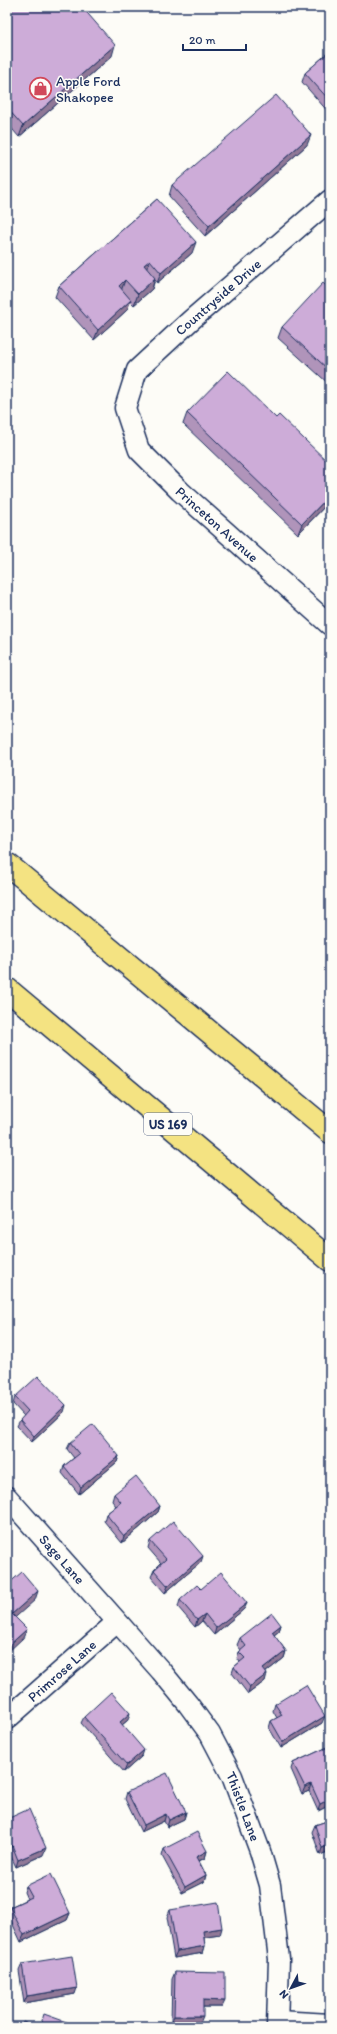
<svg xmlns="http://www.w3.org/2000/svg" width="337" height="2034" font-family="Itim,sans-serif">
<rect width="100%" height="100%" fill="#fdfcf7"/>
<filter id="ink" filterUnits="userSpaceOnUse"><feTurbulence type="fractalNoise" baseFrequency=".025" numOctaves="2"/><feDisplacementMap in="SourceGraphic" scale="8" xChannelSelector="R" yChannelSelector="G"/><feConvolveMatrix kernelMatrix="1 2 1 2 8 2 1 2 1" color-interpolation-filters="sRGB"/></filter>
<g filter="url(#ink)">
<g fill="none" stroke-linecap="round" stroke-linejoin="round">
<defs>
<g id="minor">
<path id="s1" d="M330,200L190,321L137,370L125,408L139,450L180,491L330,625"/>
<path id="s2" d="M7,1497L161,1671L188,1704L210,1734L232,1776L260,1851L270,1885L279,1959L277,2027"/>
<path id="s3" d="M7,1719L117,1622"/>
<path d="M278,2021L330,2024"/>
</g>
<path id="highway" d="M7,864L330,1132
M7,989L330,1260"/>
</defs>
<use href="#minor" stroke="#1b2f5e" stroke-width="23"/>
<use href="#highway" stroke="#1b2f5e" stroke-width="25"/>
<use href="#minor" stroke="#fdfcf7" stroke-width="20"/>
<use href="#highway" stroke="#f4e382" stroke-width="22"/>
</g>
<path fill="#b094ba" stroke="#1b2f5e" d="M7,7L112,56L19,137L7,123Z
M330,51V114L302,82L305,73Z
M307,145L205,236L169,196L172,185Z
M157,199L192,253L157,283L155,280L152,289L134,305L130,301L127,310L94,340L55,297L59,286Z
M330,289V385L278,338L282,327Z
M187,413L276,418L330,464V501L298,534L183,424Z
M15,1397L64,1412L32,1442L17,1426L20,1420L24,1416L13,1404Z
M70,1443L119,1456L117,1462L79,1494L62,1473L64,1466L74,1458L67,1449Z
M114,1494L160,1506L158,1512L122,1543L104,1521L106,1514L116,1506L112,1501Z
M150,1541L201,1562L165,1593L151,1577L154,1570L161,1563L148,1548Z
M201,1589L247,1603L244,1609L214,1635L202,1621L195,1627L178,1607L180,1600Z
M281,1625L279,1631L274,1635L286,1651L284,1658L266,1672L265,1681L248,1694L232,1673L234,1667L240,1662L237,1658L239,1652L241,1650L237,1645L240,1638Z
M275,1704L322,1723L281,1748L269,1728L271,1721L277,1718L273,1711Z
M84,1717L128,1720L122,1725L142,1756L124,1772L81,1723Z
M330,1746V1805L318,1811L309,1791L302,1794L291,1769L293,1763Z
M127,1792L186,1812L184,1819L167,1827L164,1821L141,1832L125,1799Z
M7,1819L43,1855L16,1867L9,1852L7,1853Z
M330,1820V1851L320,1855L312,1832L315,1825Z
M164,1849L207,1851L205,1858L199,1861L206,1875L204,1882L182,1893L162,1856Z
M26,1886L70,1913L67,1920L21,1942L8,1914L10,1907L27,1899L24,1892Z
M170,1910L220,1935L204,1937L205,1946L203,1953L174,1958L167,1917Z
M22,1964L75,1994L24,2003L19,1971Z
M175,1972L222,2007H203L200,2023L171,2022L172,1979Z"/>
<path fill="#907897" stroke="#1b2f5e" d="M115,45L112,56L19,137L23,126Z
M311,135L307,145L205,236L209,226Z
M196,242L192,253L157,283L161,273Z
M150,260L146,270L144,265Z
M155,278L152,289L134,305L138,294Z
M125,280L121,291L119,286Z
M131,300L127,310L94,340L98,330Z
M330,495V501L298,534L302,524Z
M66,1405L64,1412L32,1442L34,1436Z
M119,1456L117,1462L79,1494L81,1487Z
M160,1506L158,1512L122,1543L124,1536Z
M203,1556L201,1562L165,1593L168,1586Z
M38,1591L35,1600L9,1623L12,1614Z
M247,1603L244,1609L214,1635L216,1628Z
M205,1614L202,1621L195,1627L197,1620Z
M281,1625L279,1631L269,1639L272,1632Z
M27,1629L23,1638L7,1653V1647Z
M286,1651L284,1658L261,1676L263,1669Z
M267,1674L265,1681L248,1694L250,1687Z
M130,1713L128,1720L117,1729L120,1722Z
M325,1716L322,1723L281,1748L283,1742Z
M144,1750L142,1756L124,1772L127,1765Z
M311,1784L309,1791L302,1794L305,1787Z
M330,1799V1805L318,1811L320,1804Z
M186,1812L184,1819L167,1827L169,1820Z
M166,1814L164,1821L141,1832L144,1825Z
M12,1845L9,1852L7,1853V1847Z
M330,1845V1851L320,1855L322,1848Z
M46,1848L43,1855L16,1867L18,1860Z
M207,1851L205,1858L194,1863L196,1857Z
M206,1875L204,1882L182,1893L185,1887Z
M70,1913L67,1920L21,1942L24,1935Z
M222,1928L220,1935L200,1938L203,1931Z
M205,1946L203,1953L174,1958L177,1951Z
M77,1988L75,1994L24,2003L27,1996Z
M203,2000L225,2001L222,2007H200Z
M174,2016H203L200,2023L171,2022Z"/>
<path fill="#cdacd8" stroke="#1b2f5e" d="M7,7H82L115,45L23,126L7,108Z
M330,51V101L305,73Z
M276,95L311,135L209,226L172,185Z
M157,199L196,242L161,273L150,260L144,265L155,278L138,294L125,280L119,286L131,300L98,330L59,286Z
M323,283L330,289V371L282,327Z
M228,371L276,418L279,415L330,464V495L302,524L187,413Z
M38,1376L66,1405L34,1436L20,1420L28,1411L15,1397Z
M93,1424L119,1456L81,1487L64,1466L79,1454L70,1443Z
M136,1476L160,1506L124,1536L106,1514L121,1502L114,1494Z
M173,1521L203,1556L168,1586L154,1570L166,1559L150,1541Z
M22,1572L38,1591L12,1614L27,1629L7,1647V1585Z
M221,1572L247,1603L216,1628L205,1614L197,1620L180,1600L197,1585L201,1589Z
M272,1613L281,1625L272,1632L286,1651L263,1669L267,1674L250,1687L234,1667L245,1658L239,1652L246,1646L240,1638Z
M306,1685L325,1716L283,1742L271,1721L282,1715L275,1704Z
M111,1692L130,1713L120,1722L144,1750L127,1765L84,1717Z
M330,1746V1799L320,1804L311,1784L305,1787L293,1763Z
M167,1773L186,1812L169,1820L166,1814L144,1825L127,1792Z
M29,1809L46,1848L18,1860L12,1845L7,1847V1819Z
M330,1820V1845L322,1848L315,1825Z
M197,1832L207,1851L196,1857L206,1875L185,1887L164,1849Z
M51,1874L70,1913L24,1935L10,1907L32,1897L26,1886Z
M218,1902L222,1928L203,1931L205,1946L177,1951L170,1910Z
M72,1956L77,1988L27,1996L22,1964Z
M175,1972L225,1973V2001L203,2000V2016H174Z
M44,2014L72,2024L71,2027H40Z
M23,2022L37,2027H21Z"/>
</g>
<defs>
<symbol id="shop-ring" viewBox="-11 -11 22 22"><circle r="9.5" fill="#fdfcf7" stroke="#d1495b" stroke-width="1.5"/><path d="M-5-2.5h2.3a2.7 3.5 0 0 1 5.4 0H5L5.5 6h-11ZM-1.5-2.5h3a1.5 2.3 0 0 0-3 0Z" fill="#d1495b"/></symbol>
</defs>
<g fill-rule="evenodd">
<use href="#shop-ring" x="28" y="76" width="25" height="25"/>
</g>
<g text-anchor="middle" stroke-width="3" stroke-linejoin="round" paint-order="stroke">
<rect fill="#fdfcf7" stroke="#5f6c8c" stroke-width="1" x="144" y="1113" width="48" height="22" rx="3"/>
<g font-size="13" font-weight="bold" fill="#1b2f5e">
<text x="168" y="1129">US 169</text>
</g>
<g font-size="14" fill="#1b2f5e" stroke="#fdfcf7" text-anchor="start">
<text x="56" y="86">Apple Ford<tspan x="56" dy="16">Shakopee</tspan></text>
</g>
<g font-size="14" fill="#1b2f5e" stroke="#fdfcf7">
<text transform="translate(218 297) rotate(-41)" y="5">Countryside Drive</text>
<text dy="5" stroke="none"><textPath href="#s1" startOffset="449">Princeton Avenue</textPath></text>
<text dy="5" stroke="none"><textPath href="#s2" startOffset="83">Sage Lane</textPath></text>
<text dy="5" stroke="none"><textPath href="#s3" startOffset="73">Primrose Lane</textPath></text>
<text dy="5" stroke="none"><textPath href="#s2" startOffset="392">Thistle Lane</textPath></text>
</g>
</g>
<rect width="337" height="2034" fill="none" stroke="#fdfcf7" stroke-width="24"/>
<rect x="12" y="12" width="313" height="2010" fill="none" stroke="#1b2f5e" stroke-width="1.5" filter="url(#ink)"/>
<g transform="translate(291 1988) rotate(229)" stroke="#fdfcf7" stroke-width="3" paint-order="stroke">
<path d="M0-3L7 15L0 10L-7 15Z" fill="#1b2f5e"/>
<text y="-6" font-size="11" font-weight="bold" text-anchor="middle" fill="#1b2f5e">N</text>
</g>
<path d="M183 44v6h63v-6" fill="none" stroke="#1b2f5e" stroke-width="2"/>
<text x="189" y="44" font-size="12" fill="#1b2f5e" stroke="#fdfcf7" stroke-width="3" paint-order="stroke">20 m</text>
</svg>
